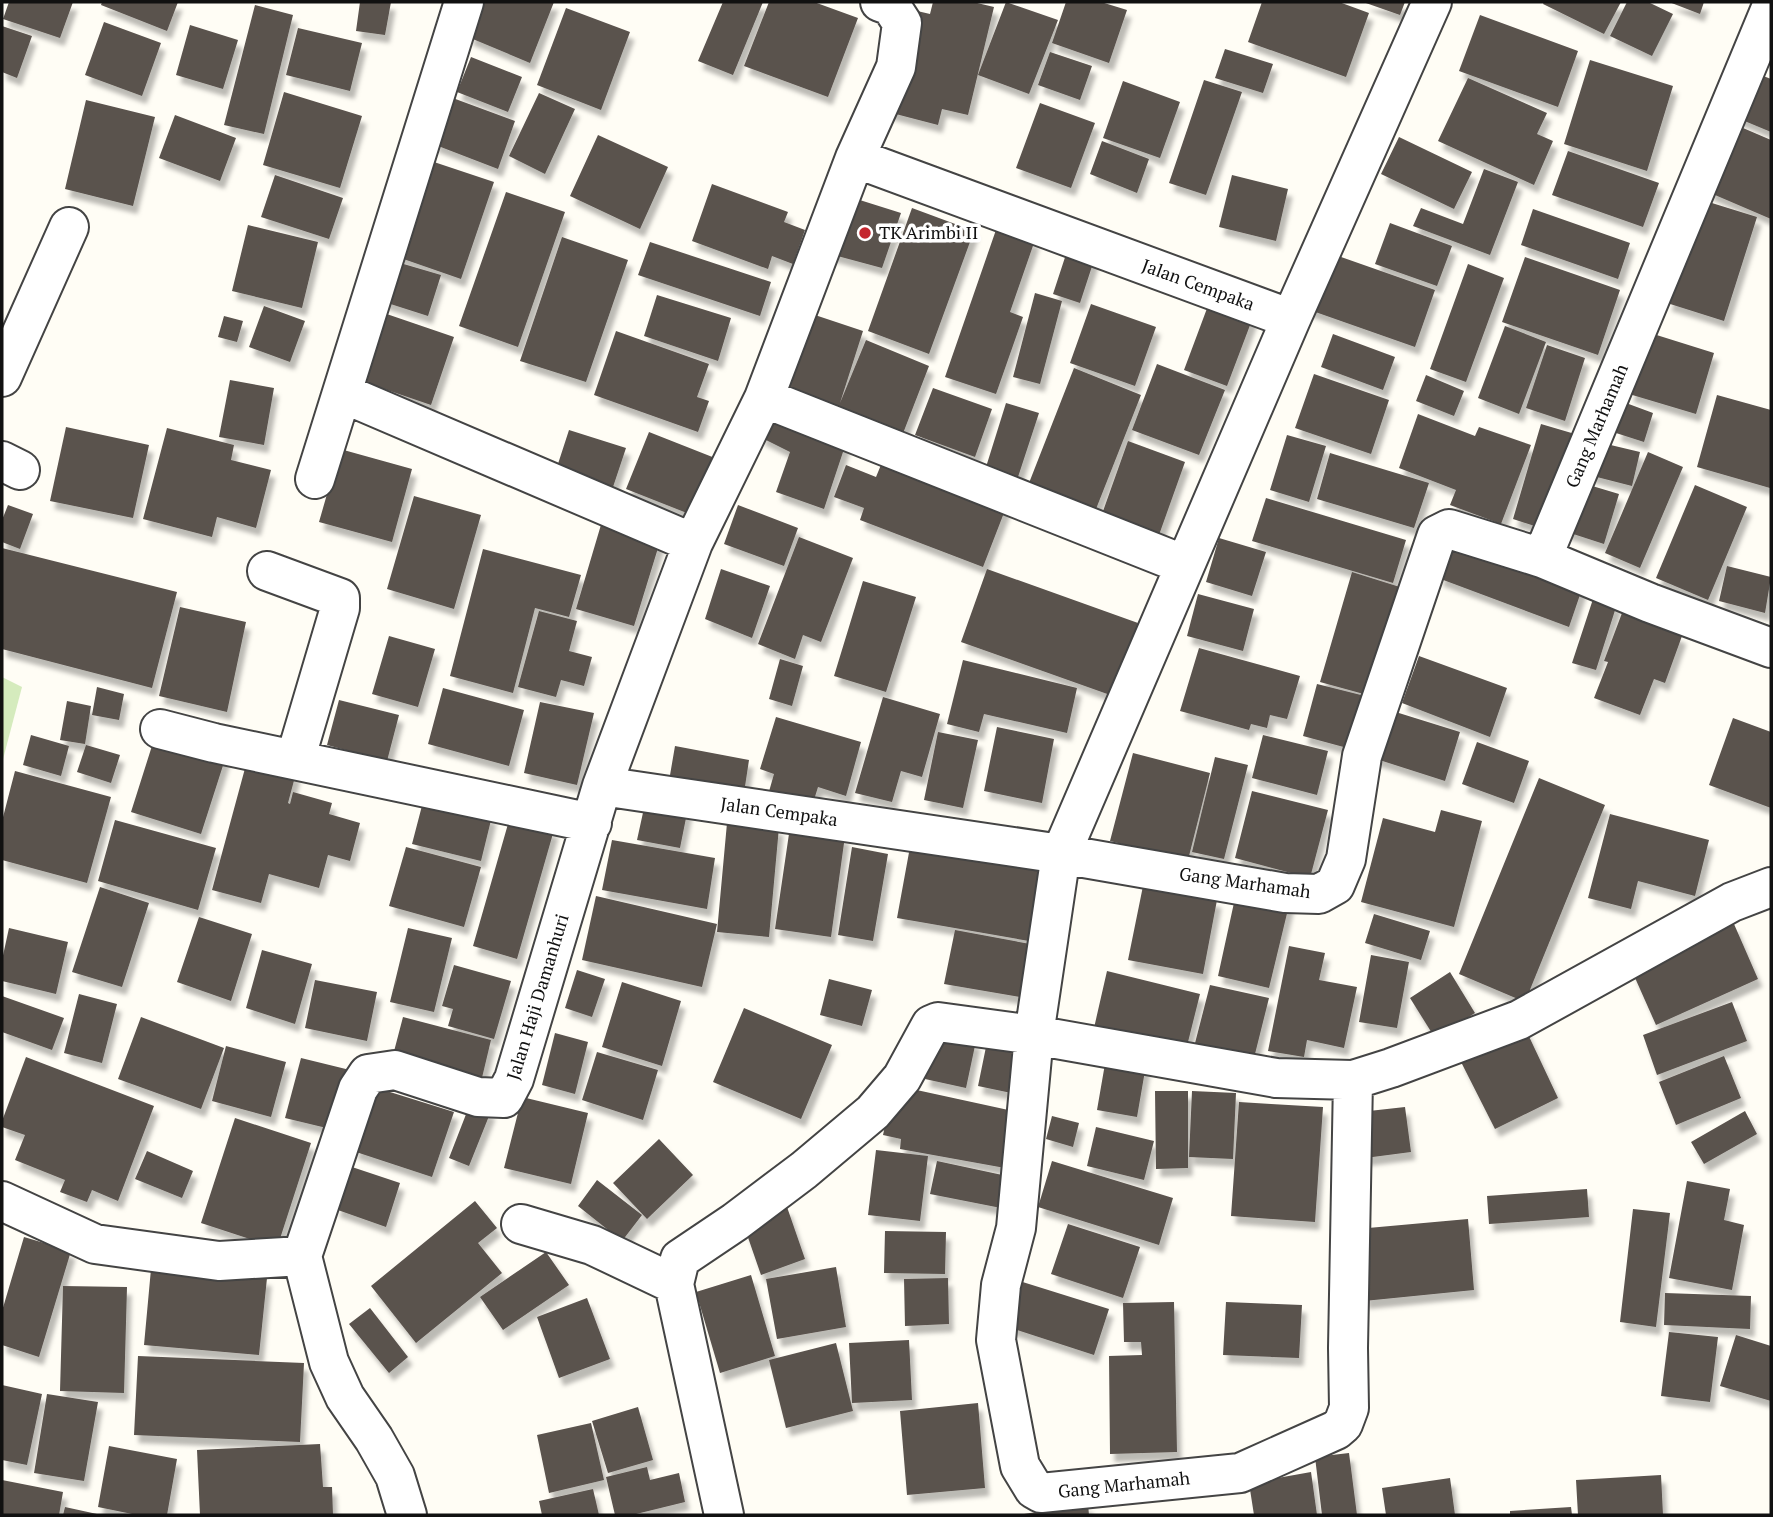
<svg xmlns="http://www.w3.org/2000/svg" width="1773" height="1517" font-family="'PT Serif',serif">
<defs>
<filter id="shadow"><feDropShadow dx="4.5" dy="8" stdDeviation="2" flood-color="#0004"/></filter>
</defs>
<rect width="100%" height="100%" fill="#fffdf5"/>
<path fill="#d5ebbd" d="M2,677L22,687L2,763Z"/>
<path fill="#5a524d" filter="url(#shadow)" d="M9,2H73L60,38L3,19Z
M102,2H178L167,31L101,5Z
M360,2H391L385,35L356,31Z
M483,2H554L530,63L468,37Z
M723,2H763L733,75L698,61Z
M769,2H814L858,18L828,97L744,66Z
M933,2H973L994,7L968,115L942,109L938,125L888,112L913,10L930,14Z
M1006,2L1058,20L1029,94L978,75Z
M1066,2H1101L1127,10L1109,63L1052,43Z
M1262,2H1339L1369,13L1346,77L1248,42Z
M1363,2H1405L1400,15Z
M1544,2H1621L1604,34L1543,4Z
M1627,2H1648L1673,14L1652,56L1610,36Z
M1669,2H1704L1700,14Z
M255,5L293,15L264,134L224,125Z
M566,8L630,32L601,110L537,85Z
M1480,15L1578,51L1558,107L1459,71Z
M104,22L161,43L142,96L85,75Z
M190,25L238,40L223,89L176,75Z
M2,26L32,36L17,78L2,72Z
M298,28L362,43L350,91L286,75Z
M1225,49L1273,64L1263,93L1215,78Z
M1050,52L1092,66L1080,100L1038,85Z
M471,57L522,77L508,112L457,92Z
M1590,60L1673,86L1647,171L1564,144Z
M1753,72L1771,79V132L1735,117Z
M1468,78L1547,113L1537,134L1553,141L1534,185L1438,141Z
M1204,80L1242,92L1206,195L1169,183Z
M1123,81L1180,102L1160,158L1103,138Z
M284,92L362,116L340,188L263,165Z
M539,93L575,109L545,174L509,156Z
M450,97L515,121L498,169L433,144Z
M86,100L155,117L133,206L65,189Z
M1040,103L1095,123L1071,188L1016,168Z
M175,115L236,138L220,181L159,158Z
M1736,125L1771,140V219L1708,192Z
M598,135L668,167L640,229L570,196Z
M1399,137L1472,172L1454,209L1381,174Z
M1102,141L1149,159L1137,193L1090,174Z
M1568,151L1659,183L1643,227L1552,195Z
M422,158L494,182L461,279L389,254Z
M1484,169L1518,182L1490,255L1413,226L1421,208L1463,224Z
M275,175L343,198L329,239L261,217Z
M1232,175L1288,189L1276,241L1219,227Z
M712,184L788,212L784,222L805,230L793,264L772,256L768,269L692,241Z
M506,192L565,212L518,347L459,326Z
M847,196L901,213L882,268L830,254Z
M1699,199L1757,217L1724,321L1667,303Z
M912,208L974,231L929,354L868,331Z
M1533,209L1630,243L1618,279L1521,245Z
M1390,223L1452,246L1437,286L1375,264Z
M248,225L318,242L302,308L232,291Z
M997,227L1035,240L1010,312L1023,317L996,394L945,377Z
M562,237L628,260L586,382L520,361Z
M650,242L771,282L760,316L638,275Z
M1070,242L1097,251L1080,303L1053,294Z
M1324,251L1435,290L1415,347L1304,308Z
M1525,257L1620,290L1598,355L1502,322Z
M390,260L441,275L428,316L378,300Z
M1468,264L1504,278L1466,382L1430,369Z
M1035,293L1062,301L1040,384L1013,377Z
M657,295L731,318L718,361L644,336Z
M1212,295L1255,312L1227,386L1184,370Z
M1091,304L1156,327L1135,386L1070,363Z
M264,306L305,321L290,362L249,347Z
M375,310L454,337L431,405L352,378Z
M803,311L863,331L840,403L866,340L929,366L902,436L778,389Z
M224,316L243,321L237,342L218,337Z
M1505,326L1546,342L1519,414L1478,398Z
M616,331L709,364L697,397L709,401L698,432L594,395Z
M1647,332L1714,353L1696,414L1629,394Z
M1333,334L1395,357L1383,390L1321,367Z
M1547,345L1585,358L1565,421L1526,408Z
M1157,364L1225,390L1199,455L1132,430Z
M1074,368L1141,395L1096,509L1029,483Z
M1314,374L1389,400L1371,454L1295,428Z
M1426,375L1464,391L1454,416L1416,401Z
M230,380L274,388L264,445L219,437Z
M933,388L992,409L975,457L915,435Z
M1717,395L1771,410L1770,488L1697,467Z
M1006,403L1039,413L1018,477L986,467Z
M1626,403L1653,413L1644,442L1616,433Z
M767,413L847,440L824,509L776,492L790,452L760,437Z
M1418,414L1475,436L1479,427L1531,445L1501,524L1450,505L1456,490L1399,468Z
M1541,424L1575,434L1547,530L1513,519Z
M66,427L149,445L133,518L50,501Z
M167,428L234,445L231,460L271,470L256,528L217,517L212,537L143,519Z
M569,430L626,448L613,487L556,470Z
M649,432L720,460L697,517L626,489Z
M1287,435L1326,446L1309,502L1270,490Z
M1128,441L1185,462L1159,535L1102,514Z
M1598,442L1640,452L1632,486L1589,475Z
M340,449L412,469L392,542L319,522Z
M1648,452L1683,467L1640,568L1605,553Z
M1330,453L1429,483L1414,528L1317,499Z
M883,460L1007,505L983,567L860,520L864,508L834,497L846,465L876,477Z
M1579,482L1619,494L1604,544L1564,531Z
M1695,485L1747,507L1708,600L1656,578Z
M414,496L481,515L454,609L387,589Z
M1266,498L1406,540L1393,583L1252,541Z
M8,505L33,514L20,549L2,542V520Z
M738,505L798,528L784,566L724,544Z
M603,518L662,535L634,626L576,609Z
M799,537L853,558L821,642L803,635L795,659L758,644Z
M1219,538L1266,552L1252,596L1206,582Z
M1453,538L1583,586L1569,627L1438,578Z
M2,548L177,592L152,688L2,649Z
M483,549L581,575L569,617L535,608L513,693L450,676Z
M1727,566L1771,577L1765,613L1719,601Z
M721,569L770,586L752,638L705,619Z
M987,569L1138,623L1113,696L961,642Z
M1352,572L1403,588L1371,696L1320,682Z
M863,581L916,597L886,692L834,676Z
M1198,594L1254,609L1243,651L1187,636Z
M1594,596L1617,604L1596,670L1572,663Z
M180,607L246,622L227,712L159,696Z
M539,611L577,621L569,651L592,657L584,686L561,680L556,697L518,687Z
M1622,613L1682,636L1665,683L1654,679L1640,715L1594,698L1608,662L1604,661Z
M389,636L435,649L418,707L372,694Z
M1199,648L1300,676L1287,719L1270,715L1267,728L1251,724L1249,730L1180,711Z
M1419,656L1507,688L1490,737L1402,703Z
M780,659L803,666L792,706L769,699Z
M963,660L1077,688L1067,733L984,714L979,732L947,724Z
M1317,684L1365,696L1351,749L1303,736Z
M97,687L124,694L119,720L92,715Z
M443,688L524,710L509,766L428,744Z
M883,697L940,714L922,777L901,771L892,802L855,793Z
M339,700L399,715L387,761L327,745Z
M67,701L91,706L85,744L60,740Z
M540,702L594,713L577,785L524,773Z
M1386,709L1460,732L1445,781L1370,757Z
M776,717L861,742L846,796L818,787L809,816L766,802L774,774L760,769Z
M1733,718L1771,732V808L1709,785Z
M997,727L1054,739L1042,803L984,791Z
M157,730L227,753L201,834L131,812Z
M938,732L978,740L963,808L924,800Z
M31,735L69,746L61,776L23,765Z
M1263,735L1328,751L1317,795L1252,778Z
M1477,742L1529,761L1514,803L1462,784Z
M86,745L120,755L111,783L77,772Z
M675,746L749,760L744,793L669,781Z
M1133,753L1210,773L1188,860L1110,841Z
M1215,757L1248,765L1224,859L1192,852Z
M247,761L296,773L288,803L290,804L293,792L332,803L329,814L360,823L350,861L328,855L319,888L269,874L261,903L212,890Z
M15,771L111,797L87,883L2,860V821Z
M1539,778L1605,805L1525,1002L1459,974Z
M1252,791L1328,810L1310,878L1235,858Z
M424,798L492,816L481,861L412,844Z
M646,799L688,808L680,848L637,840Z
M1441,810L1482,821L1454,927L1361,902L1383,818L1435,832Z
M1610,814L1709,840L1695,896L1638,881L1631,909L1588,898Z
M510,817L554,830L517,959L473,946Z
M115,820L216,848L198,910L98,881Z
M727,823L779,827L769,937L717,932Z
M790,827L845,836L831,937L775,929Z
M612,840L715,858L707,909L602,890Z
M406,847L481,867L464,927L389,906Z
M852,847L888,854L873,941L838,935Z
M910,847L1042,870L1029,941L897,918Z
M1143,886L1217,900L1203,974L1128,960Z
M100,887L149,903L122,987L72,972Z
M1237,889L1290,901L1269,988L1218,976Z
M596,896L717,924L702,987L582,960Z
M1374,914L1430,931L1421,960L1365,943Z
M199,917L252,934L231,1001L177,982Z
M1734,924L1758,979L1656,1025L1632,971Z
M9,928L68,942L56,994L2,981V960Z
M408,928L452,938L434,1012L390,1002Z
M955,930L1030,944L1020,997L944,984Z
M1289,946L1325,953L1319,980L1357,987L1344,1048L1307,1040L1304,1057L1268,1051Z
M262,950L312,964L295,1024L246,1008Z
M1371,955L1409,962L1397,1028L1359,1022Z
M454,965L511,981L494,1039L448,1026L453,1009L442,1006Z
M577,970L605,979L592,1017L565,1008Z
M1107,971L1200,994L1186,1050L1094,1028Z
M1450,972L1475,1013L1435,1038L1410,998Z
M829,979L872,990L862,1026L820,1015Z
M315,980L377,992L367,1041L305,1028Z
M622,982L681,1001L662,1066L602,1047Z
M1210,985L1269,998L1253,1062L1194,1047Z
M79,994L117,1004L102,1063L64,1053Z
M2,996L64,1018L52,1050L2,1032Z
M1732,1002L1747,1041L1657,1075L1643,1035Z
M744,1008L832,1045L801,1119L713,1082Z
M141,1017L224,1048L201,1109L118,1079Z
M403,1017L491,1040L481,1082L392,1059Z
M1525,1028L1558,1098L1495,1129L1460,1060Z
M935,1032L976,1041L966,1088L925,1079Z
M555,1033L588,1042L575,1094L542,1085Z
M987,1042L1026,1050L1016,1094L978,1086Z
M226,1046L286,1062L271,1117L212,1101Z
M597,1052L658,1070L643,1120L582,1100Z
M1724,1056L1741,1098L1676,1125L1659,1082Z
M26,1057L154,1106L118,1201L92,1190L87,1202L60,1192L65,1180L15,1160L25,1135L2,1127V1121Z
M301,1058L354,1071L339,1131L285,1118Z
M1106,1058L1146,1065L1137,1117L1097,1110Z
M374,1087L454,1112L432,1177L353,1151Z
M912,1089L1013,1111L1005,1168L900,1149L901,1139L883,1135L892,1094L910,1098Z
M1155,1091H1188V1168L1156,1169Z
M1192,1091L1236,1093L1233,1159L1189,1157Z
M522,1097L588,1113L571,1184L504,1168Z
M1239,1102L1323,1107L1315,1222L1231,1216Z
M470,1104L491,1111L469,1166L449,1158Z
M1405,1107L1411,1152L1365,1158L1360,1112Z
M1745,1111L1757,1134L1704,1164L1691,1142Z
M1052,1116L1079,1123L1073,1147L1046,1139Z
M235,1118L311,1143L277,1248L201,1223Z
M1096,1127L1154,1141L1144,1180L1087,1166Z
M659,1139L693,1175L647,1219L613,1183Z
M876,1150L928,1156L920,1221L868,1215Z
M147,1151L193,1171L182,1198L135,1179Z
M937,1161L1007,1176L1001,1208L930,1194Z
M1052,1161L1173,1198L1159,1245L1038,1207Z
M349,1166L400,1183L386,1227L335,1209Z
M597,1180L642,1215L622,1241L578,1206Z
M1687,1181L1730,1189L1724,1220L1744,1225L1732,1290L1669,1278Z
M1587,1189L1589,1217L1489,1224L1487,1196Z
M475,1201L497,1228L478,1243L502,1273L416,1343L371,1286Z
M787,1207L805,1259L761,1275L743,1223Z
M1633,1209L1670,1213L1656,1327L1620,1322Z
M1468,1219L1474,1290L1364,1301L1357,1229Z
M1068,1224L1140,1247L1123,1298L1051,1274Z
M885,1231L946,1232L945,1274L884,1273Z
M24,1237L71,1251L39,1357L2,1345V1311Z
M546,1252L569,1285L503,1330L480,1297Z
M836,1267L846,1327L777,1339L766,1279Z
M151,1269L267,1278L259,1355L144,1345Z
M751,1275L775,1356L720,1373L696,1292Z
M948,1278L949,1324L905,1326L904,1279Z
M1013,1279L1109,1309L1094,1355L999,1324Z
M63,1286L127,1287L124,1393L60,1391Z
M1665,1293L1751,1296L1750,1329L1664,1325Z
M587,1298L610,1359L559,1378L537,1317Z
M1174,1302L1177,1452L1110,1454L1109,1356L1142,1355L1141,1342H1124L1123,1303Z
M1226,1302L1302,1305L1299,1358L1223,1355Z
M370,1308L408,1357L389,1373L349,1324Z
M1669,1332L1718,1337L1710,1402L1661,1396Z
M1736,1335L1771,1346V1401L1720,1386Z
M909,1340L912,1400L852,1403L849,1343Z
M836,1343L853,1411L786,1428L769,1360Z
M138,1356L304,1363L300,1442L134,1435Z
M2,1385L42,1394L27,1465L2,1460Z
M47,1394L98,1402L84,1481L34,1473Z
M978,1403L985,1488L907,1495L900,1411Z
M638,1407L653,1460L608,1473L592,1421Z
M591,1423L604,1480L549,1493L537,1435Z
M320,1444L323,1487H332L333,1515H200L197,1450Z
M109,1446L177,1459L167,1515H137L98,1507Z
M1349,1453L1357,1515H1322L1315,1457Z
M647,1467L650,1480L679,1473L685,1502L632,1515H615L606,1477Z
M1311,1472L1317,1515H1254L1249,1483Z
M1661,1475L1663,1515H1578L1576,1480Z
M1450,1478L1455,1515H1386L1382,1488Z
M2,1480L63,1492L59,1515H2Z
M593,1489L599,1515H542L539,1501Z
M1088,1504L1089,1515H1024V1514Z
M65,1507L97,1514V1515H63Z
M1571,1507L1572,1515H1510V1511Z"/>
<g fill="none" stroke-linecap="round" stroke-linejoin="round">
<defs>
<path id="minor" d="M855,158L1291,319L1061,854L1034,1035L1016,1228L1001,1285L996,1340L1020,1466L1034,1489L1041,1493L1240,1473L1336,1430L1343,1424L1349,1408L1348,1348L1353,1080
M1291,319L1432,2
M2,377L69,227
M342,393L693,543
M764,398L1185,565
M2,461L20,470
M315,479L464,2
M1542,558L1771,8
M267,571L340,598V608L295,760
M160,729L214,743L592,823
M602,786L1061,854L1285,893L1319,894L1335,885L1346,859L1362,756L1437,535L1449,529L1542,558L1650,603L1771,648
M2,1201L95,1244L219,1261L302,1256
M521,1224L592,1245L674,1284
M407,1515L395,1476L374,1439L345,1397L329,1362L302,1256L358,1089L368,1074L395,1070L478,1097L504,1098L514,1079L602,786L693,543L764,398L855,158L896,67L902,23L891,6L880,2
M724,1515L674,1284L680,1259L735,1222L804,1170L873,1112L902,1078L931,1025L938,1022L1034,1035L1276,1078L1353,1080L1391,1068L1519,1020L1732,902L1771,887"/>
</defs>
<use href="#minor" stroke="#444" stroke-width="42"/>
<use href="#minor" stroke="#fff" stroke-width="38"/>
</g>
<circle fill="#c4262e" stroke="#fff" stroke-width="2.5" cx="865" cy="233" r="7"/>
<g text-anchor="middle" stroke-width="7" stroke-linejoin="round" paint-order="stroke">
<g font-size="18" fill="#111" stroke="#fff" text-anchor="start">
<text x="879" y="239">TK Arimbi II</text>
</g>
<g font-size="18" fill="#111" stroke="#fff">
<text transform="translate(1198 285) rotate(20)" y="6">Jalan Cempaka</text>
<text transform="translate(1597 426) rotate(-67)" y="6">Gang Marhamah</text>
<text transform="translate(779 812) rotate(8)" y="6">Jalan Cempaka</text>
<text transform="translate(1245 883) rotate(8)" y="6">Gang Marhamah</text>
<text transform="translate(538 997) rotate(-73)" y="6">Jalan Haji Damanhuri</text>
<text transform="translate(1124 1485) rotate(-6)" y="6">Gang Marhamah</text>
</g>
</g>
<rect width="1773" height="1517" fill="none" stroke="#111111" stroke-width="7"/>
</svg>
